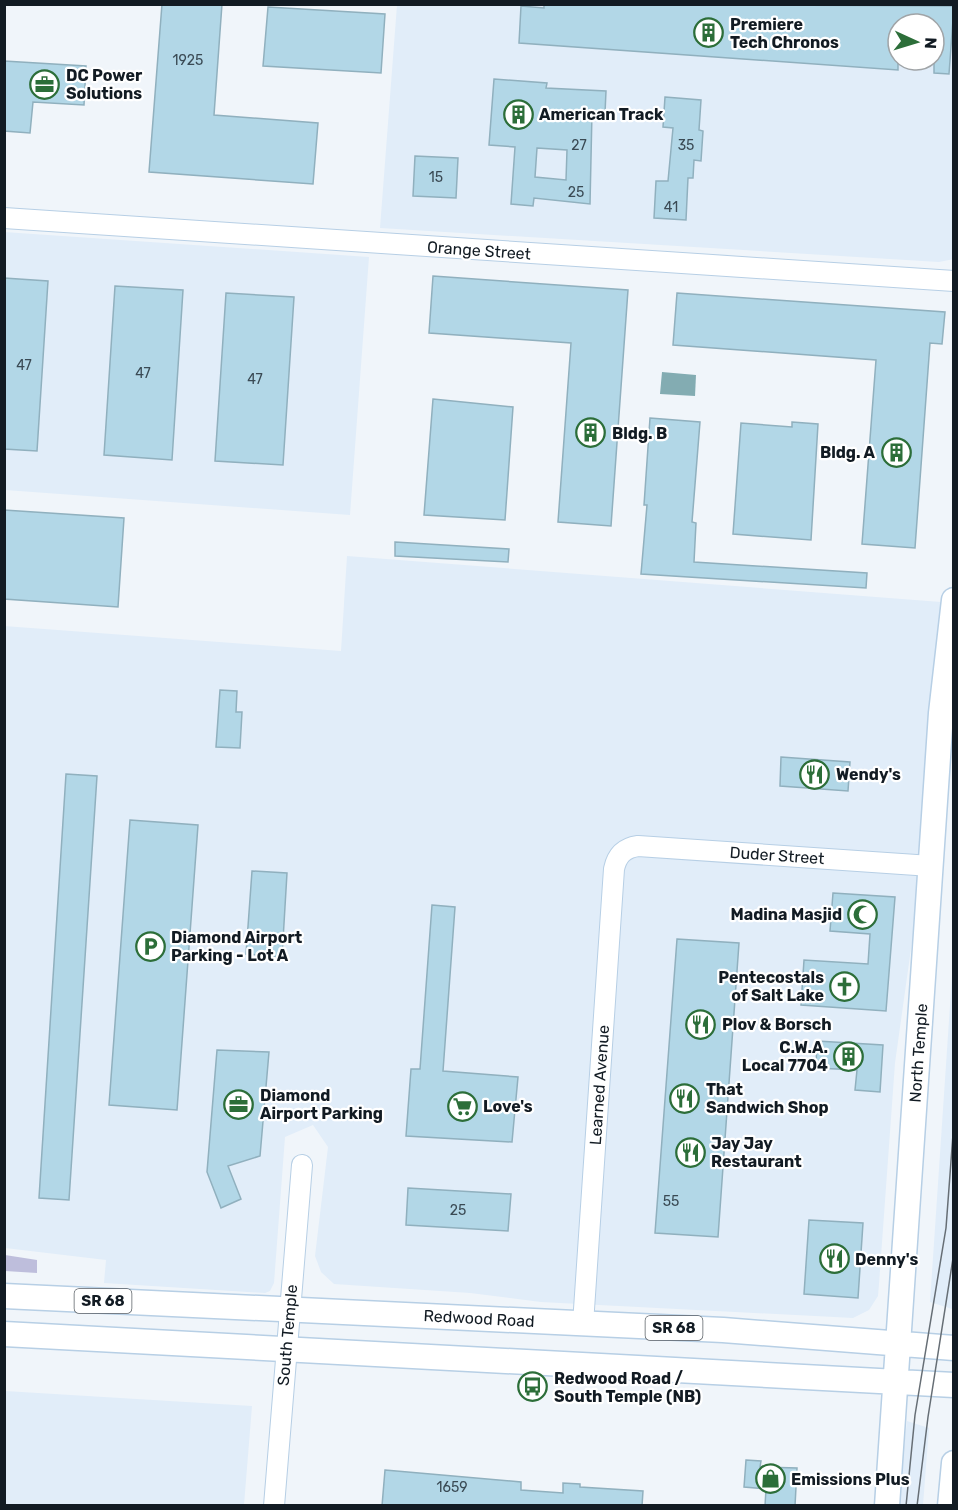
<svg xmlns="http://www.w3.org/2000/svg" width="958" height="1510" font-family="Rubik,sans-serif">
<rect width="100%" height="100%" fill="#f0f5fa"/>
<path fill="#e1edf9" fill-rule="evenodd" d="M397,5H953L954,259L939,262L380,228ZM898,24H934V60H898Z
M4,232L369,257L350,515L5,490Z
M347,556L941,602L931,691L916,913L895,1063L879,1284L878,1296L869,1310L853,1318L541,1302L470,1293L334,1284L321,1272L315,1256L328,1147L313,1125L285,1137L274,1283L270,1291L265,1293L104,1283L106,1260L5,1248L4,626L341,651Z
M953,961L954,1293L952,1309L930,1302Z
M5,1391L252,1406L244,1505H5Z
M907,1421L929,1428L923,1505L897,1506Z"/>
<path fill="#bebedc" d="M5,1255L37,1260V1273L5,1271Z"/>
<path fill="#83acb2" d="M662,372L696,375L695,396L660,394Z"/>
<path fill="#b2d7e7" stroke="#90b0be" stroke-width="1.5" fill-rule="evenodd" d="M162,4H222L214,115L318,123L313,184L149,172Z
M544,4L954,6L949,74L934,73V24H898V70L519,43L521,6L544,8Z
M268,7L385,14L381,73L263,66Z
M4,61L86,66L84,105L33,102L30,133L4,131Z
M494,79L547,83L546,88L606,91L605,113L592,112L590,204L534,198L533,206L511,204L515,147L489,145ZM537,148L567,150L566,180L535,177Z
M665,97L701,100L699,130L703,131L701,161L694,160L693,178H688L686,220L654,218L656,181H668L673,128L663,127Z
M415,156L458,158L456,198L413,196Z
M433,276L628,290L611,526L558,522L571,343L429,333Z
M4,278L48,281L37,451L4,449Z
M115,286L183,290L172,460L104,455Z
M226,293L294,297L283,465L215,461Z
M677,293L945,312L942,344L930,343L915,548L862,544L876,360L673,345Z
M433,399L513,407L505,520L424,515Z
M650,418L700,422L692,522L696,523L694,562L867,573L866,588L641,574L647,505H644Z
M792,422L818,424L811,540L733,534L741,423L792,427Z
M4,510L124,518L118,607L4,599Z
M395,542L509,549L508,562L395,556Z
M220,690L237,691L236,712H242L240,748L216,747Z
M781,757L850,762L848,791L780,786Z
M66,774L97,776L69,1200L39,1198Z
M130,820L198,825L177,1110L109,1105Z
M252,871L287,873L282,957L246,954Z
M833,893L895,897L886,1011L801,1005L804,960L868,964L870,934L830,931Z
M432,905L455,907L443,1071L518,1077L512,1142L406,1136L411,1069H420Z
M677,939L739,943L718,1237L655,1233Z
M817,1041L883,1045L880,1092L855,1090L857,1070L816,1068Z
M217,1050L269,1052L260,1156L228,1166L241,1199L221,1208L207,1172Z
M408,1188L511,1194L508,1231L406,1225Z
M809,1220L863,1223L858,1298L804,1294Z
M746,1460L761,1461L760,1467L797,1468L795,1506H765L766,1489L744,1487Z
M385,1470L521,1482V1490L563,1493V1483L580,1484V1487L643,1491L642,1506H382Z"/>
<g fill="none" stroke-linecap="round" stroke-linejoin="round">
<defs>
<path id="minor" d="M4,218L954,281
M583,1324L614,869C617,855 624,848 638,846L931,866
M274,1506L302,1165"/>
<path id="major" d="M4,1296L723,1330L954,1348
M4,1334L954,1385
M887,1506L941,713L954,600
M950,1506L954,1463"/>
</defs>
<use href="#minor" stroke="#b7cfe5" stroke-width="22"/>
<use href="#major" stroke="#b7cfe5" stroke-width="27"/>
<use href="#minor" stroke="#fff" stroke-width="20"/>
<use href="#major" stroke="#fff" stroke-width="24"/>
<path stroke="#666e75" stroke-width="1.5" d="M906,1506L915,1415L946,1228L954,1121
M917,1506L928,1417L954,1252"/>
</g>
<defs>
<symbol id="building-ring" viewBox="-11 -11 22 22"><circle r="9.5" fill="#fff" stroke="#2c6e39" stroke-width="1.5"/><path d="M-4-6H4V6H1V3H-1V6H-4ZM-2.5-4.3h1.7v1.8h-1.7ZM.8-4.3h1.7v1.8H.8ZM-2.5-1h1.7V.8h-1.7ZM.8-1h1.7V.8H.8Z" fill="#2c6e39"/></symbol>
<symbol id="office-ring" viewBox="-11 -11 22 22"><circle r="9.5" fill="#fff" stroke="#2c6e39" stroke-width="1.5"/><path d="M-6-3h4V-5.5h4V-3h4V5H-6ZM-1-4.5V-3h2v-1.5ZM-6 0V1H6V0Z" fill="#2c6e39"/></symbol>
<symbol id="restaurant-ring" viewBox="-11 -11 22 22"><circle r="9.5" fill="#fff" stroke="#2c6e39" stroke-width="1.5"/><path d="M-5-6h1v4h1v-4h1v4h1v-4h1v5L-1.5 .5V6h-2V.5L-5-1ZM5-6V6H3V1.5H1.5Q1.5-4 5-6Z" fill="#2c6e39"/></symbol>
<symbol id="mosque-ring" viewBox="-11 -11 22 22"><circle r="9.5" fill="#fff" stroke="#2c6e39" stroke-width="1.5"/><path d="M3.5-4.9A6 6 0 1 0 3.5 4.9A5 5 0 1 1 3.5-4.9Z" fill="#2c6e39"/></symbol>
<symbol id="parking-ring" viewBox="-11 -11 22 22"><circle r="9.5" fill="#fff" stroke="#2c6e39" stroke-width="1.5"/><path d="M-3.5-5.5H1a3.5 3.5 0 0 1 0 7H-1V5.5H-3.5ZM-1-3.4V-.6H.8a1.4 1.4 0 0 0 0-2.8Z" fill="#2c6e39"/></symbol>
<symbol id="church-ring" viewBox="-11 -11 22 22"><circle r="9.5" fill="#fff" stroke="#2c6e39" stroke-width="1.5"/><path d="M-1.2-6h2.4v3.5h3.3v2.4h-3.3V6h-2.4V-.1h-3.3v-2.4h3.3Z" fill="#2c6e39"/></symbol>
<symbol id="supermarket-ring" viewBox="-11 -11 22 22"><circle r="9.5" fill="#fff" stroke="#2c6e39" stroke-width="1.5"/><path d="M-6-5.5h2.5l.6 2H6L4.5 2H-2.5L-4.4-4H-6ZM-1.5 3.2a1.3 1.3 0 1 0 .1 0ZM3 3.2a1.3 1.3 0 1 0 .1 0Z" fill="#2c6e39"/></symbol>
<symbol id="bus-ring" viewBox="-11 -11 22 22"><circle r="9.5" fill="#fff" stroke="#2c6e39" stroke-width="1.5"/><path d="M-5-6H5V4H4V6H2V4H-2V6H-4V4H-5ZM-3.5-4V0h7V-4ZM-3.5 1.2v1.5H-2V1.2ZM2 1.2v1.5H3.5V1.2Z" fill="#2c6e39"/></symbol>
<symbol id="shop-ring" viewBox="-11 -11 22 22"><circle r="9.5" fill="#fff" stroke="#2c6e39" stroke-width="1.5"/><path d="M-5-2.5h2.3a2.7 3.5 0 0 1 5.4 0H5L5.5 6h-11ZM-1.5-2.5h3a1.5 2.3 0 0 0-3 0Z" fill="#2c6e39"/></symbol>
</defs>
<g fill-rule="evenodd">
<use href="#building-ring" x="692" y="16" width="33" height="33"/>
<use href="#office-ring" x="28" y="68" width="33" height="33"/>
<use href="#building-ring" x="502" y="98" width="33" height="33"/>
<use href="#building-ring" x="574" y="416" width="33" height="33"/>
<use href="#building-ring" x="880" y="436" width="33" height="33"/>
<use href="#restaurant-ring" x="798" y="758" width="33" height="33"/>
<use href="#mosque-ring" x="846" y="898" width="33" height="33"/>
<use href="#parking-ring" x="134" y="930" width="33" height="33"/>
<use href="#church-ring" x="828" y="970" width="33" height="33"/>
<use href="#restaurant-ring" x="684" y="1008" width="33" height="33"/>
<use href="#building-ring" x="832" y="1040" width="33" height="33"/>
<use href="#restaurant-ring" x="668" y="1082" width="33" height="33"/>
<use href="#office-ring" x="222" y="1088" width="33" height="33"/>
<use href="#supermarket-ring" x="446" y="1090" width="33" height="33"/>
<use href="#restaurant-ring" x="674" y="1136" width="33" height="33"/>
<use href="#restaurant-ring" x="818" y="1242" width="33" height="33"/>
<use href="#bus-ring" x="516" y="1370" width="33" height="33"/>
<use href="#shop-ring" x="754" y="1462" width="33" height="33"/>
</g>
<g text-anchor="middle" stroke-width="4.5" stroke-linejoin="round" paint-order="stroke">
<g font-size="14" fill="#3a4a54">
<text x="188" y="65">1925</text>
<text x="579" y="150">27</text>
<text x="686" y="150">35</text>
<text x="436" y="182">15</text>
<text x="576" y="197">25</text>
<text x="671" y="212">41</text>
<text x="24" y="370">47</text>
<text x="143" y="378">47</text>
<text x="255" y="384">47</text>
<text x="671" y="1206">55</text>
<text x="458" y="1215">25</text>
<text x="452" y="1492">1659</text>
</g>
<g fill="#fff" stroke="#595f65" stroke-width="1.5">
<rect x="74.5" y="1289" width="57" height="24" rx="4.5"/>
<rect x="645.5" y="1316" width="57" height="24" rx="4.5"/>
</g>
<g font-size="15" font-weight="bold" fill="#121b23">
<text x="103" y="1306">SR 68</text>
<text x="674" y="1333">SR 68</text>
</g>
<g font-size="16" font-weight="bold" fill="#121b23" stroke="#fff" text-anchor="start">
<text x="730" y="30">Premiere<tspan x="730" dy="18">Tech Chronos</tspan></text>
<text x="66" y="81">DC Power<tspan x="66" dy="18">Solutions</tspan></text>
<text x="539" y="120">American Track</text>
<text x="612" y="439">Bldg. B</text>
<text x="875" y="458" text-anchor="end">Bldg. A</text>
<text x="836" y="780">Wendy's</text>
<text x="842" y="920" text-anchor="end">Madina Masjid</text>
<text x="171" y="943">Diamond Airport<tspan x="171" dy="18">Parking - Lot A</tspan></text>
<text x="824" y="983" text-anchor="end">Pentecostals<tspan x="824" dy="18">of Salt Lake</tspan></text>
<text x="722" y="1030">Plov &amp; Borsch</text>
<text x="828" y="1053" text-anchor="end">C.W.A.<tspan x="828" dy="18">Local 7704</tspan></text>
<text x="706" y="1095">That<tspan x="706" dy="18">Sandwich Shop</tspan></text>
<text x="260" y="1101">Diamond<tspan x="260" dy="18">Airport Parking</tspan></text>
<text x="483" y="1112">Love's</text>
<text x="711" y="1149">Jay Jay<tspan x="711" dy="18">Restaurant</tspan></text>
<text x="855" y="1265">Denny's</text>
<text x="554" y="1384">Redwood Road /<tspan x="554" dy="18">South Temple (NB)</tspan></text>
<text x="791" y="1485">Emissions Plus</text>
</g>
<g font-size="16" fill="#121b23" stroke="#fff">
<text transform="translate(479 250) rotate(4)" y="6">Orange Street</text>
<text transform="translate(777 855) rotate(4)" y="6">Duder Street</text>
<text transform="translate(918 1053) rotate(-86)" y="6">North Temple</text>
<text transform="translate(599 1085) rotate(-86)" y="6">Learned Avenue</text>
<text transform="translate(479 1318) rotate(3)" y="6">Redwood Road</text>
<text transform="translate(287 1335) rotate(-85)" y="6">South Temple</text>
</g>
</g>
<rect width="958" height="1510" fill="none" stroke="#121b23" stroke-width="12"/>
<g transform="translate(916 42) rotate(94)"><circle r="28" fill="#ffffff" stroke="#a0a4a7" stroke-width="1.5"/>
<path d="M0-4.5L10 22L0 15L-10 22Z" fill="#2c6e39"/>
<text y="-9" font-size="16" font-weight="bold" text-anchor="middle" fill="#121b23">N</text>
</g>
</svg>
